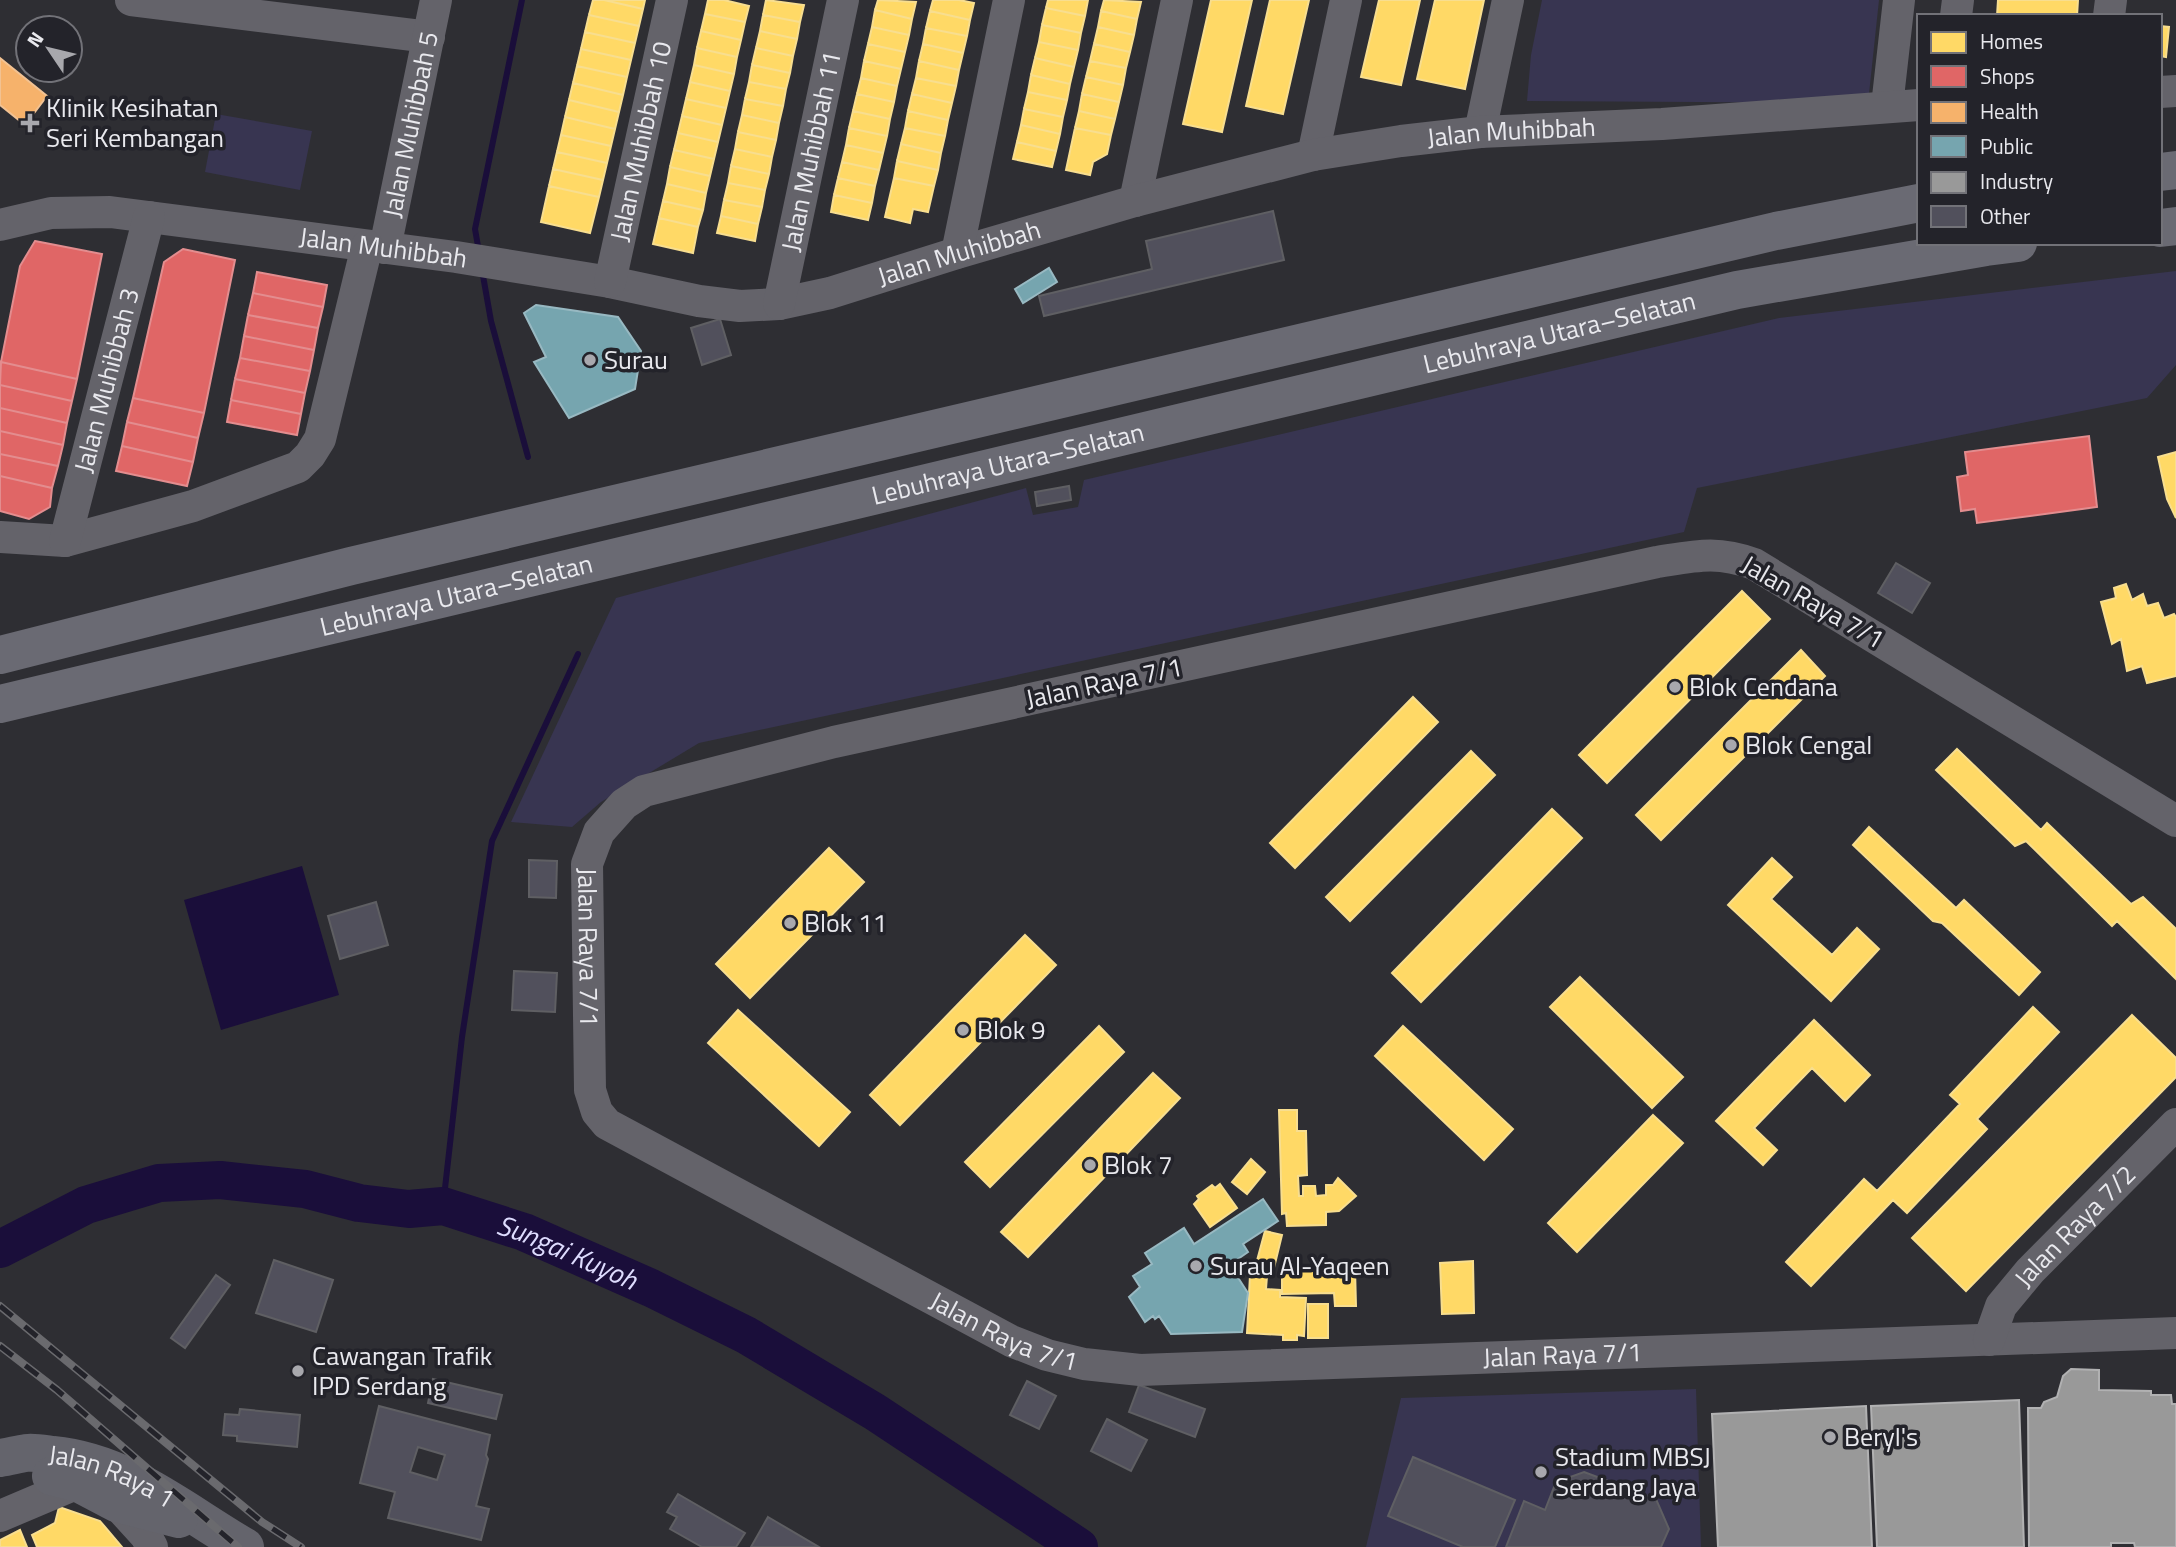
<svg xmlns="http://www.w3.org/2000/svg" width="2176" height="1547" font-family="'Titillium Web',sans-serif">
<rect width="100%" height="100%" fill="#2e2e33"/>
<path fill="#383551" d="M1542,0H1879L1868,103L1527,101L1531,55Z
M216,114L312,131L300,190L205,172Z
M2176,271V365L2147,398L1697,488L1684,532L699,743L601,802L572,827L511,822L616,598L1026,488L1033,515L1078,507L1084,480L1779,318Z
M1696,1389L1701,1547H1366L1401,1398Z"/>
<path fill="#1a0e3a" d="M302,866L339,995L221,1030L184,900Z"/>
<path fill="#ffd966" stroke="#f8de8f" stroke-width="2" d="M593,0H604L643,9L639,26L589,15Z
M604,0H645L643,9Z
M708,0H724L749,6L745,22L705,14Z
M766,0L804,5L800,22L763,15Z
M878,0L916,2L912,19L875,10Z
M933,0H959L974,3L970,20L930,11Z
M1048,0H1088L1085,16L1046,8Z
M1104,0L1141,2L1137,19L1101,11Z
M1211,0H1252L1222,132L1183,124Z
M1270,0H1309L1283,114L1246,106Z
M1379,0H1420L1401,85L1361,77Z
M1435,0H1484L1465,89L1417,79Z
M1998,0H2078L2077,16H1997Z
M1046,8L1085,16L1081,33L1042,25Z
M875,10L912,19L909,35L872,27Z
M930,11L970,20L967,36L926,28Z
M1101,11L1137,19L1134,35L1098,27Z
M705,14L745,22L741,40L701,31Z
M589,15L639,26L635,43L585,32Z
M763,15L800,22L797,39L760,31Z
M1042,25L1081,33L1078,50L1039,42Z
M2160,26L2169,27L2166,57L2160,56Z
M872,27L909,35L905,52L868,44Z
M1098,27L1134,35L1130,52L1094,44Z
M926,28L967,36L963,53L923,44Z
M701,31L741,40L737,57L697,48Z
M760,31L797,39L793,56L756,48Z
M585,32L635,43L631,60L581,49Z
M1039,42L1078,50L1074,67L1035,58Z
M868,44L905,52L901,69L864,61Z
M923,44L963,53L959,70L919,61Z
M1094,44L1130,52L1126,68L1090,61Z
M697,48L737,57L734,74L694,65Z
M756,48L793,56L790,73L752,65Z
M581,49L631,60L627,77L577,66Z
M1035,58L1074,67L1070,84L1031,75Z
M864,61L901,69L897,86L861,78Z
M919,61L959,70L956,86L916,78Z
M1090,61L1126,68L1123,85L1086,77Z
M694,65L734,74L730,91L690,82Z
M752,65L790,73L786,89L749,82Z
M577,66L627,77L623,95L573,83Z
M1031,75L1070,84L1067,100L1028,92Z
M1086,77L1123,85L1119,102L1082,94Z
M861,78L897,86L894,102L857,94Z
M916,78L956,86L952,103L912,94Z
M690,82L730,91L726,108L686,99Z
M749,82L786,89L783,106L745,99Z
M573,83L623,95L619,112L569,100Z
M1028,92L1067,100L1063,117L1024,109Z
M857,94L894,102L890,119L853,111Z
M912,94L952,103L948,120L908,111Z
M1082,94L1119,102L1115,119L1079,111Z
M686,99L726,108L722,125L682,116Z
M745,99L783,106L779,123L742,115Z
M569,100L619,112L615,129L565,117Z
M1024,109L1063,117L1060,134L1021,125Z
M853,111L890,119L887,136L849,128Z
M908,111L948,120L945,136L905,128Z
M1079,111L1115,119L1111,135L1075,128Z
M742,115L779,123L776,140L738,132Z
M682,116L722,125L718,142L678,133Z
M565,117L615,129L611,146L561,135Z
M1021,125L1060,134L1056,151L1017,142Z
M849,128L887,136L883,153L846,145Z
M905,128L945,136L941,153L901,144Z
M1075,128L1111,135L1107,154L1093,162L1090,175L1066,170Z
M738,132L776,140L772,157L735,149Z
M678,133L718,142L714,159L674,150Z
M561,135L611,146L607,163L557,152Z
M1017,142L1056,151L1052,167L1013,159Z
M901,144L941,153L938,170L897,161Z
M846,145L883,153L879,170L842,162Z
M735,149L772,157L769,174L731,166Z
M674,150L714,159L710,176L670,167Z
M557,152L607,163L603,180L553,169Z
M897,161L938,170L934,186L894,178Z
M842,162L879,170L875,186L838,178Z
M731,166L769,174L765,190L728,183Z
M670,167L710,176L706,193L667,184Z
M553,169L603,180L599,197L549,186Z
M838,178L875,186L872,203L834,195Z
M894,178L934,186L928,212L913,209L910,223L885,217Z
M728,183L765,190L762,207L724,200Z
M667,184L706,193L703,210L663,201Z
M549,186L599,197L590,233L541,222Z
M834,195L872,203L868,220L831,212Z
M724,200L762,207L758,224L721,216Z
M663,201L703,210L698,227L659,218Z
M721,216L758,224L755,241L717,233Z
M659,218L698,227L693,253L653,244Z
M2176,452V518L2167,499L2158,457Z
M2126,584L2132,600L2143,594L2147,606L2158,603L2164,618L2174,614L2176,617V676L2147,683L2142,666L2127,671L2121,639L2112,644L2101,602L2116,598L2114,588Z
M1742,591L1770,619L1607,783L1579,755Z
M1801,650L1825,676L1661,840L1636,815Z
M1413,697L1438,722L1295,868L1270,843Z
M1957,749L2041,830L2047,823L2131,904L2143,897L2176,929V979L2117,921L2112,926L2026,841L2015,846L1936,770Z
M1471,751L1495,775L1350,921L1326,897Z
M1552,809L1582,838L1421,1002L1392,973Z
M1869,827L1956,908L1964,900L2040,972L2019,995L1942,923L1933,921L1853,845Z
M829,848L864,882L750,998L716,964Z
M1772,858L1792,877L1771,899L1832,955L1857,928L1879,949L1831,1001L1728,905Z
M1025,935L1056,965L900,1125L870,1095Z
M1580,977L1683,1077L1652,1108L1550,1007Z
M2033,1007L2059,1032L1977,1119L1987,1129L1907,1213L1893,1200L1811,1286L1786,1262L1864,1179L1877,1191L1960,1104L1950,1095Z
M738,1010L850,1112L819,1146L708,1043Z
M2132,1015L2176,1058V1077L1966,1291L1912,1238Z
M1814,1020L1870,1075L1845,1101L1812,1068L1754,1128L1777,1150L1763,1165L1716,1121Z
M1099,1026L1124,1052L990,1187L965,1162Z
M1403,1026L1513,1129L1484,1160L1375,1056Z
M1153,1073L1180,1098L1028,1257L1001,1232Z
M1279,1110H1297V1131H1306L1307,1175L1298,1176L1299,1196H1303V1186H1315L1316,1196L1326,1195V1185H1333L1338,1178L1356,1196L1339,1211L1326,1212V1225L1287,1226L1286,1213L1282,1214Z
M1653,1115L1683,1143L1577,1252L1548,1223Z
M1251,1159L1265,1172L1247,1194L1232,1182Z
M1220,1184L1237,1208L1210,1227L1194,1204L1199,1199L1197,1196L1212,1185L1215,1188Z
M1265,1231L1282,1235L1273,1272L1255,1268Z
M1473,1261L1474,1313L1442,1314L1440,1263Z
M1355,1269L1356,1306H1335L1334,1293L1282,1294V1271Z
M1250,1275L1267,1276L1266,1289L1280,1290V1297L1306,1298L1304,1336L1297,1335V1340H1283V1335L1247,1333Z
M1308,1304H1328V1338H1308Z
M59,1507L100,1521L122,1547H37L32,1535L55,1523Z
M20,1530L27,1547H0V1540Z"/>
<path fill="#e06666" stroke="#e38d8f" stroke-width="2" d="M35,241L102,254L77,379L1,362L20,266Z
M183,249L235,260L204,413L133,398L164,262Z
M257,272L327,285L323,307L253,293Z
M253,293L323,307L318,328L248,315Z
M248,315L318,328L314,350L244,336Z
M244,336L314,350L310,371L240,358Z
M240,358L310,371L305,393L235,379Z
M1,362L77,379L72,401L0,385Z
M235,379L305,393L301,414L231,400Z
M0,385L72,401L67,423L0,408Z
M133,398L204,413L198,438L127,422Z
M231,400L301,414L297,435L227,422Z
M0,408L67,423L63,445L0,431Z
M127,422L198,438L193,462L122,446Z
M0,431L63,445L58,466L0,454Z
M2089,436L2097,507L1977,523L1975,509L1961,511L1957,477L1968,475L1965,452Z
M122,446L193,462L187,486L116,471Z
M0,454L58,466L52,488L0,476Z
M0,476L52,488L50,507L29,519L0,511Z"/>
<path fill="#f6b26b" stroke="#f2c292" stroke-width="2" d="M0,58L47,96L25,125L0,105Z"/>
<path fill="#76a5af" stroke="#98b9c2" stroke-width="2" d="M1049,268L1057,282L1023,303L1015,289Z
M536,305L618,317L641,351L635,389L569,418L534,362L546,357L524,313Z
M1263,1199L1278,1221L1243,1244L1248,1252L1238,1259L1243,1267L1235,1273L1248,1293L1242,1332L1171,1334L1159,1316L1155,1319L1153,1316L1145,1322L1129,1297L1140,1287L1133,1276L1152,1264L1145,1253L1184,1228L1194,1244Z"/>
<path fill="#999" stroke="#b1b1b2" stroke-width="2" d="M2071,1369L2099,1370V1390L2151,1391V1395H2171L2172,1404H2176V1547H2135L2134,1543H2111V1547H2029L2028,1408H2041L2044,1402L2057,1397L2063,1376Z
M2019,1400L2024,1547H1877L1871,1406Z
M1866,1406L1872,1547H1718L1712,1414Z"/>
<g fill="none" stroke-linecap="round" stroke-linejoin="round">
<path stroke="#1a0e3a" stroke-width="6" d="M479,252L475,229L522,0
M482,270L491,321L528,457
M443,1206L462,1037L492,841L578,654"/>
<path stroke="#1a0e3a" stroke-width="38" id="s1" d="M0,1249L86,1205L159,1183L220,1180L305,1189L359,1203L409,1209L443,1206L524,1232L651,1288L746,1335L875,1412L1079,1547"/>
</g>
<path fill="#51505c" stroke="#5f5f63" stroke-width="2" fill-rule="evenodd" d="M1273,211L1284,260L1044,316L1039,296L1152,269L1146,241Z
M720,319L731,355L702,365L691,328Z
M1069,486L1071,500L1037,506L1035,492Z
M1896,563L1930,583L1912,613L1878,593Z
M529,860L557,861L556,898L529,897Z
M376,902L388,945L340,959L328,916Z
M514,971L557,973L555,1012L512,1010Z
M274,1260L333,1280L316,1332L256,1313Z
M216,1275L230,1285L185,1348L171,1338Z
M433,1379L502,1395L496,1419L428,1403Z
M1027,1381L1056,1396L1039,1429L1010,1415Z
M1139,1385L1205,1409L1195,1437L1129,1412Z
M379,1406L490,1435L486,1455L488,1459L476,1506L489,1509L481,1540L388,1518L395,1492L360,1483ZM418,1447L445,1455L437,1480L410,1472Z
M240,1409L300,1415L297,1447L237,1441V1436L223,1435L225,1414L239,1415Z
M1107,1419L1147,1440L1131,1471L1091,1451Z
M1413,1457L1515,1500L1495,1547H1463L1388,1516Z
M1584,1472L1656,1499L1669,1529L1661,1547H1506L1524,1501L1545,1510L1556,1482Z
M678,1494L745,1533L736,1547H702L670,1529L677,1517L667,1512Z
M768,1517L819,1547H751Z"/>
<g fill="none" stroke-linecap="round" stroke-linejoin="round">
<g stroke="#64636a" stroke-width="32">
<path d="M131,0L429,37"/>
<path d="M1956,16L1958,0"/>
<path d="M2109,16L2111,0"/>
<path d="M2160,92L2176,91"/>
<path d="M1887,106L1899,0"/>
<path d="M1480,132L1508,0"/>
<path d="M1313,155L1346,0"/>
<path d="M1135,201L1177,0"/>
<path id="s2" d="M0,225L51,213L110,212L456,257L610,282L699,301L740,306L779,304L830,293L957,253L1135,201L1313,155L1401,141L1480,132L1662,124L1919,105"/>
<path id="s3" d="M385,248L436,0"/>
<path d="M957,253L1009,0"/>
<path id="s4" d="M610,282L672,0"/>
<path id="s5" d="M779,304L843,0"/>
<path d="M0,537L65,541L193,506L298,467L310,455L320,439L367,246"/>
<path id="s6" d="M65,541L149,217"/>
<path id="s7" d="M2176,821L1754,564C1717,550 1695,556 1657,562L834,742L644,791L624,804L599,832L587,864L590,1090L597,1112L607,1124L1011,1341L1047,1355L1084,1364L1140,1370L2176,1333"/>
<path id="s8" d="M1989,1340L2001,1306L2030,1271L2176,1124"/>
<path d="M116,1503L146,1536L152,1547"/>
<path d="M0,1516L78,1483"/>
</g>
<g stroke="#64646c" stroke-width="38">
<path id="s9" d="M0,1458C9,1457 18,1454 26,1453C35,1452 45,1454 53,1455C127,1462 183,1511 245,1547"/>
<path d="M51,1476L78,1483L116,1503L179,1519"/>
</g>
<g stroke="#6a6a73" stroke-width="38">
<path d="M2160,172L2176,170"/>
<path d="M2160,228L2176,226"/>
<path d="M0,655L351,566L1776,231L1919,203"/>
<path id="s10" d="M0,704L1737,290L1986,247L2018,243"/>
</g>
<defs>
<path id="rail" d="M0,1306L262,1522L301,1547
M0,1346L57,1390L238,1547"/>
</defs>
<use href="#rail" stroke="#6a6a6e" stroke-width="8"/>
<use href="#rail" stroke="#23232a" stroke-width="5" stroke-dasharray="16" stroke-linecap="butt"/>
</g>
<g fill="#a8a8ad" stroke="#23232a" stroke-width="2.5">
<path d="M26.5 112.5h7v7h7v7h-7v7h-7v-7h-7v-7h7z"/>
<circle cx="590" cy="360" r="7"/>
<circle cx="1675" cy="687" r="7"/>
<circle cx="1731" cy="745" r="7"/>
<circle cx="790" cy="923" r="7"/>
<circle cx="963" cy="1030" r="7"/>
<circle cx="1090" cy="1165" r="7"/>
<circle cx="1196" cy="1266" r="7"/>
<circle cx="298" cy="1371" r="7"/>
<circle cx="1830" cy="1437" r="7"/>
<circle cx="1541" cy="1472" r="7"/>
</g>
<g text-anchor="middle" stroke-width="7" stroke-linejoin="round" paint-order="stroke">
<g font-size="26" fill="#e9e9ee" stroke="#23232a" text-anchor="start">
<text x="46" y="117">Klinik Kesihatan<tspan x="46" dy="30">Seri Kembangan</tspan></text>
<text x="604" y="369">Surau</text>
<text x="1689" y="696">Blok Cendana</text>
<text x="1745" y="754">Blok Cengal</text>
<text x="804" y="932">Blok 11</text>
<text x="977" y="1039">Blok 9</text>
<text x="1104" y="1174">Blok 7</text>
<text x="1210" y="1275">Surau Al-Yaqeen</text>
<text x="312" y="1365">Cawangan Trafik<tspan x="312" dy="30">IPD Serdang</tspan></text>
<text x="1844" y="1446">Beryl's</text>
<text x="1555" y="1466">Stadium MBSJ<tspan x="1555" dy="30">Serdang Jaya</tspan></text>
</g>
<g font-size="26" fill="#e9e9ee" stroke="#23232a">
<text dy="9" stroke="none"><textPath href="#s3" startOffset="126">Jalan Muhibbah 5</textPath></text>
<text dy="9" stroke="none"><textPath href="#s2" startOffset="1542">Jalan Muhibbah</textPath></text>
<text dy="9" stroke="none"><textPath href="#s4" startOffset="144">Jalan Muhibbah 10</textPath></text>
<text dy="9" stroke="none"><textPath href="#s5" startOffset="156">Jalan Muhibbah 11</textPath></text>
<text dy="9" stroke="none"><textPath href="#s2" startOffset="387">Jalan Muhibbah</textPath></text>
<text dy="9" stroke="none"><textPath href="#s2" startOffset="975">Jalan Muhibbah</textPath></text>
<text dy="9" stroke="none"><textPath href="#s10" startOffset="1603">Lebuhraya Utara–Selatan</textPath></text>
<text dy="9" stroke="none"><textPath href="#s6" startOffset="166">Jalan Muhibbah 3</textPath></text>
<text dy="9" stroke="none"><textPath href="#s10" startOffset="1036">Lebuhraya Utara–Selatan</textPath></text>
<text dy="9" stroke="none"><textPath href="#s10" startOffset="469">Lebuhraya Utara–Selatan</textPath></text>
<text transform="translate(1813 602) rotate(30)" y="9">Jalan Raya 7/1</text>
<text transform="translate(1104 683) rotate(-12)" y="9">Jalan Raya 7/1</text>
<text dy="9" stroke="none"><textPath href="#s7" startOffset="1810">Jalan Raya 7/1</textPath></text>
<text dy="9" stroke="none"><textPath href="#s8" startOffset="145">Jalan Raya 7/2</textPath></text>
<text dy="9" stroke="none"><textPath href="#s7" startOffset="2440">Jalan Raya 7/1</textPath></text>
<text dy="9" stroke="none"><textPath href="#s7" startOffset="3006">Jalan Raya 7/1</textPath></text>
<text dy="9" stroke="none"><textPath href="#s9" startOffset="116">Jalan Raya 1</textPath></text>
</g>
<g font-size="28" font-style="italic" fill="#dedcfe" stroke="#23232a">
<text dy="10" stroke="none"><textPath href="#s1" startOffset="592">Sungai Kuyoh</textPath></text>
</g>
</g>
<rect x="1917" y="14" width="245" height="231" fill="#23232a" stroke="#727278" stroke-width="2"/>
<rect x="1931" y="32" width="35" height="21" fill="#ffd966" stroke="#727278" stroke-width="2"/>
<text x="1980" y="49" font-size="21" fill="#e9e9ee">Homes</text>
<rect x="1931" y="66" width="35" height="21" fill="#e06666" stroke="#727278" stroke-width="2"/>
<text x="1980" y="84" font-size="21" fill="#e9e9ee">Shops</text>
<rect x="1931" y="102" width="35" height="21" fill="#f6b26b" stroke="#727278" stroke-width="2"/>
<text x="1980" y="119" font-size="21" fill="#e9e9ee">Health</text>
<rect x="1931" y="136" width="35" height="21" fill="#76a5af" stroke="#727278" stroke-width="2"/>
<text x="1980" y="154" font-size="21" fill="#e9e9ee">Public</text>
<rect x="1931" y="172" width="35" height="21" fill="#999999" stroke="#727278" stroke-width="2"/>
<text x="1980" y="189" font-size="21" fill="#e9e9ee">Industry</text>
<rect x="1931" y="206" width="35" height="21" fill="#51505c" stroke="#727278" stroke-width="2"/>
<text x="1980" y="224" font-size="21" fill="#e9e9ee">Other</text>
<g transform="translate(49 49) rotate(305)"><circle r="33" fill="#23232a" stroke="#727278" stroke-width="2"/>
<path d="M0-5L12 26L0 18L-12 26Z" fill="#a8a8ad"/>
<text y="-10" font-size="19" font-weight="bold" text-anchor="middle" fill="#e9e9ee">N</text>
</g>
</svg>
